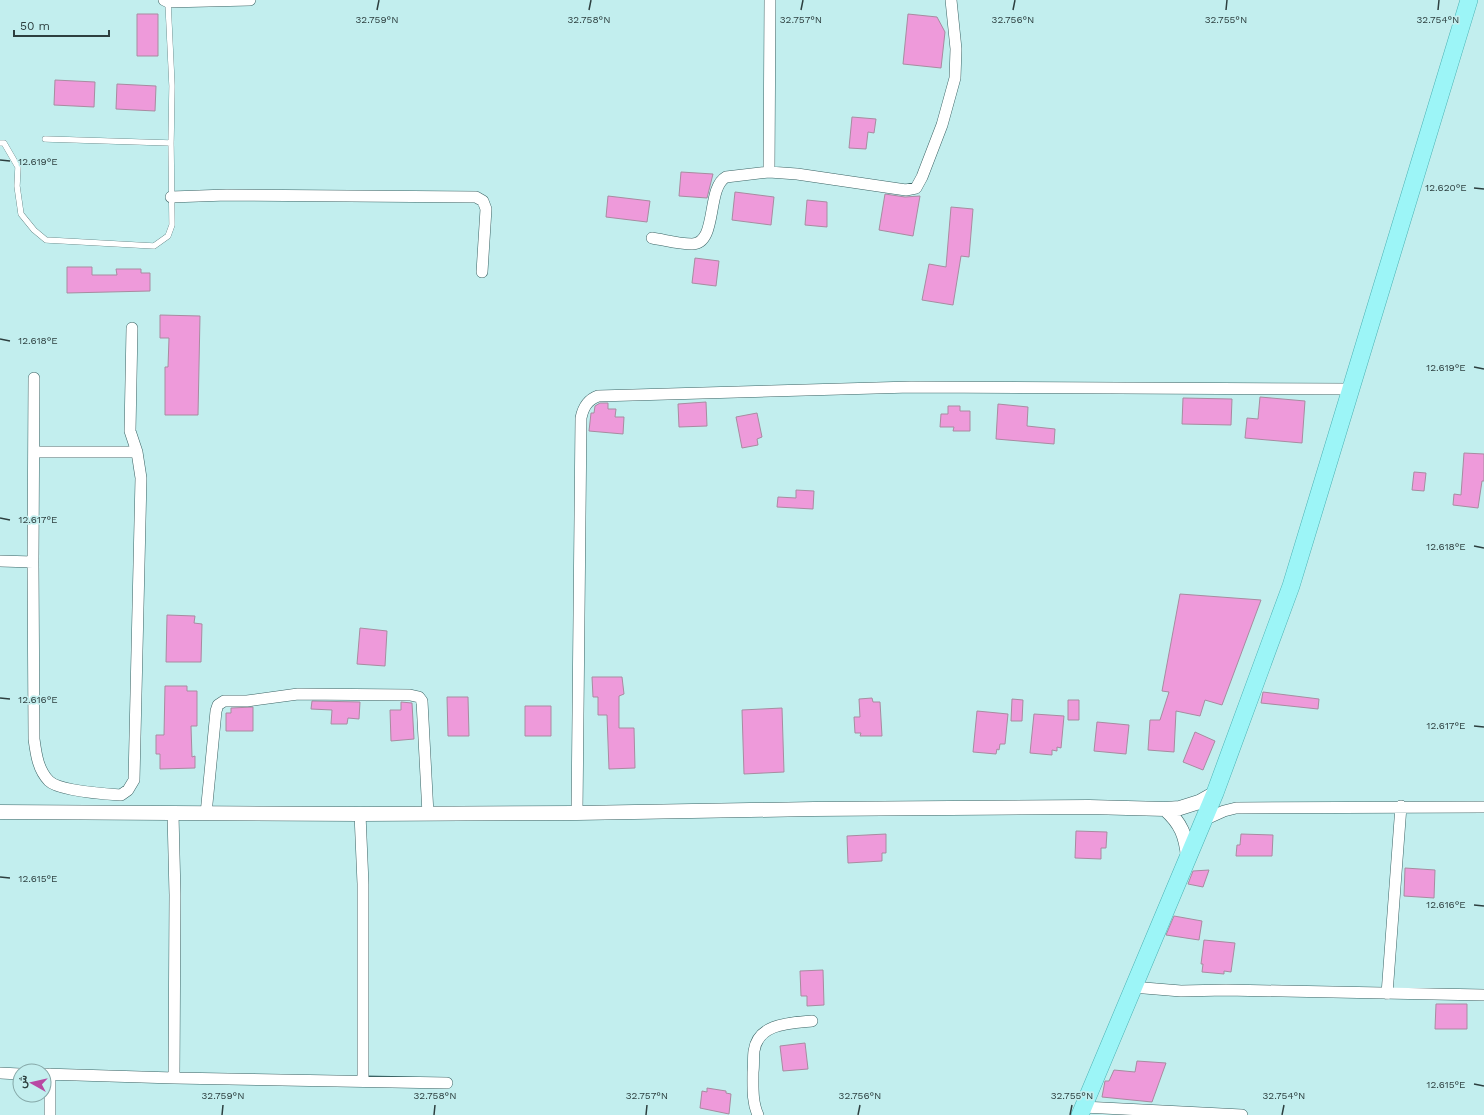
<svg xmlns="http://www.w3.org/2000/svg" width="1484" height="1115" font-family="'Work Sans',Vazirmatn,sans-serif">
<rect width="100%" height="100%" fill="#c2eeee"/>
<path fill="#ee9ada" stroke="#a88ba0" d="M137,14H158V56H137Z
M908,14L937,17L945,32L941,68L903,64Z
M55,80L95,82L94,107L54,105Z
M117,84L156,86L155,111L116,109Z
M852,117L876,119L874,133L868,132L866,149L849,148Z
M681,172L713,174L707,198L679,196Z
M735,192L774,197L771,225L732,220Z
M885,194L905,197L920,196L913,236L879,230Z
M608,196L650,201L647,222L606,217Z
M807,200L827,202V227L805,225Z
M951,207L973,209L969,257L961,256L953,305L922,300L929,264L946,267Z
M695,258L719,261L716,286L692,283Z
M67,267H92V275H117L116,269H141V273H150V291L67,293Z
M160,315L200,316L198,415H165V367H168L169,338H160Z
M1260,397L1305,401L1302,443L1245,438L1247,418L1258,419Z
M1183,398L1232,399L1231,425L1182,424Z
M706,402L707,426L679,427L678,404Z
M600,403H608V409H616L615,417H624L623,434L589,431L591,413H594L595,406Z
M998,404L1028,407L1027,426L1055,429L1054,444L996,439Z
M948,406H960V411H970V431H953L954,427H940L941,414H948Z
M757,413L762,437L757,439L758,445L742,448L736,417Z
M1464,453L1484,454V481H1482L1478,508L1453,505L1454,494L1461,495Z
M1414,472L1426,473L1424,491L1412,490Z
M796,490L814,491L813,509L777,507L778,497L796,498Z
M1180,594L1261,600L1222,705L1205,700L1200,716L1176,711L1174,752L1148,750L1150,720H1160L1169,692L1162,691Z
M167,615L195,616L194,623L202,624L201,662H166Z
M360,628L387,631L385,666L357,664Z
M592,677H622L624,694L619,696V728H634L635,768L609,769L607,715H598V697H593Z
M165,686H187V691H197V726H191L192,757L195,756V768L160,769V754H156V735H164Z
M1263,692L1319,699L1318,709L1261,703Z
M447,697H468L469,736H448Z
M872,698L873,702H880L882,736H860L861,733H855L854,717H860L859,699Z
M1012,699L1023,700L1022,721H1011Z
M1068,700H1079V720H1068Z
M312,701L360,702L359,719L348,718L347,724H331L332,710L311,709Z
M401,702L412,703L414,739L391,741L390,710H401Z
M525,706H551V736H525Z
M253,707V731H226V713H231V708Z
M782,708L784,772L744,774L742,710Z
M977,711L1008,714L1005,744H1000L999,750L997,749L996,754L973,752Z
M1034,714L1064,716L1061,748L1057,747V751L1052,750V755L1030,753Z
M1097,722L1129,725L1126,754L1094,751Z
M1195,732L1215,741L1203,770L1183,762Z
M1076,831L1107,832L1106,848H1101V859L1075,858Z
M886,834V853H882V861L848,863L847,836Z
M1241,834L1273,835L1272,856H1236L1237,845H1240Z
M1405,868L1435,870L1434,898L1404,896Z
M1209,870L1203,887L1188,884L1193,871Z
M1174,916L1202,921L1199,940L1166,935Z
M1204,940L1235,943L1231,972L1224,971V974L1202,972L1203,964H1201Z
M823,970L824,1005L807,1006V996H801L800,971Z
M1436,1004H1467V1029H1435Z
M805,1043L808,1069L783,1071L780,1046Z
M1137,1061L1166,1063L1152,1102L1102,1097L1105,1081H1109L1114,1070L1135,1072Z
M707,1088L726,1091V1093L731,1094L729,1114L700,1108L702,1091L707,1092Z"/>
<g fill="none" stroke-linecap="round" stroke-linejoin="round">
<defs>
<path id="service" d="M45,139L171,143
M0,143H4L18,167L17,186L21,214L34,230L46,240L154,246L168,236L172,225L171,143L172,86L168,2"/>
<path id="minor" d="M164,0L168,2L250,0
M770,0L769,172L797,174L906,190L916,188L922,177L942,125L955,78L956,49L951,0
M171,197L227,195L476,197L483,201L486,209L482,272
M652,238C665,240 679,244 692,244C718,244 706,188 726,177L769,172
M34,452H137
M0,561L33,562L34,739C36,754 38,770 49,781C59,791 106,794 121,795L128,790L134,780L141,478L137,452L130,431L132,328
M33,562L34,378
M577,813L581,418C583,408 587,400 598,396L911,387L1351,389
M173,814L175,895L174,1078L447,1083
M206,814L216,711L218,705L224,701H247L298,694L410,695L419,697L422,701L428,814
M360,814L363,884V1081
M1204,820L1224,811L1236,808L1484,807
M1132,987L1181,991L1226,990L1484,995
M1387,994L1401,806
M0,1073L20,1074
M44,1074L174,1078
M1083,1107L1242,1115
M50,1115V1074
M758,1115C752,1102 753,1087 753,1072C754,1065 753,1058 754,1051C758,1023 790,1023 812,1021"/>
<path id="tertiary" d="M1165,809C1181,823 1186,836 1188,857
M0,812L360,814L577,813L814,809L1089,807L1165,809L1180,808L1199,802L1215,793"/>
<path id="primary" d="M1080,1115L1215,793L1291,586L1469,0"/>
</defs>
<use href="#service" stroke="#3b6364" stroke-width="6"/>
<use href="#minor" stroke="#3b6364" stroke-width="12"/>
<use href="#tertiary" stroke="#3b6364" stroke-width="15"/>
<use href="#primary" stroke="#4ab1b3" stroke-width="18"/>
<use href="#service" stroke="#fff" stroke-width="5.5"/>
<use href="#minor" stroke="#fff" stroke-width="11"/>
<use href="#tertiary" stroke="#fff" stroke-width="14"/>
<use href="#primary" stroke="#9cf5f7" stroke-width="17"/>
</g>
<path fill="none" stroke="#2d3f3f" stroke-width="1.5" d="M377,10L379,0M589,10L591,0M801,10L803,0M1013,10L1015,0M1226,10L1227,0M1438,10L1439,0M0,160L10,161M1474,188L1484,189M0,339L10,341M1474,367L1484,369M0,518L10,520M1474,546L1484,548M0,698L10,699M1474,726L1484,727M0,877L10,878M1474,905L1484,906M1474,1084L1484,1086M222,1115L223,1105M434,1115L435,1105M646,1115L647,1105M858,1115L860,1105M1070,1115L1072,1105M1282,1115L1284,1105"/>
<g font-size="10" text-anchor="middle" fill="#2d3f3f" stroke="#c2eeee" stroke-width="3.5" stroke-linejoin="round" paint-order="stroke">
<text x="377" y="23">32.759°N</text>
<text x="589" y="23">32.758°N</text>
<text x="801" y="23">32.757°N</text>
<text x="1013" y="23">32.756°N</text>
<text x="1226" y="23">32.755°N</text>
<text x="1438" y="23">32.754°N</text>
<text x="38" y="165">12.619°E</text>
<text x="1446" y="191">12.620°E</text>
<text x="38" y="344">12.618°E</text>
<text x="1446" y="371">12.619°E</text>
<text x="38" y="523">12.617°E</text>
<text x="1446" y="550">12.618°E</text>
<text x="38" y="703">12.616°E</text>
<text x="1446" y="729">12.617°E</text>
<text x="38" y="882">12.615°E</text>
<text x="1446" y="908">12.616°E</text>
<text x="1446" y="1088">12.615°E</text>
<text x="223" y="1099">32.759°N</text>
<text x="435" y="1099">32.758°N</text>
<text x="647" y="1099">32.757°N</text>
<text x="860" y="1099">32.756°N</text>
<text x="1072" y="1099">32.755°N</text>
<text x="1284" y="1099">32.754°N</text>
</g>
<g transform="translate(32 1083) rotate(278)"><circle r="19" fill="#c2eeee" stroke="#86a8a8"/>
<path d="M0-3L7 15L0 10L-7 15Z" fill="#b948a3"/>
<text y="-6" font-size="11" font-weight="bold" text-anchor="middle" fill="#2d3f3f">ش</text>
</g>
<path d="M14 30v6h95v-6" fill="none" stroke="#2d3f3f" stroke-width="2"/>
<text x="20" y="30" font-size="12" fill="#2d3f3f" stroke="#c2eeee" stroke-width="3" paint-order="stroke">50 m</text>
</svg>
